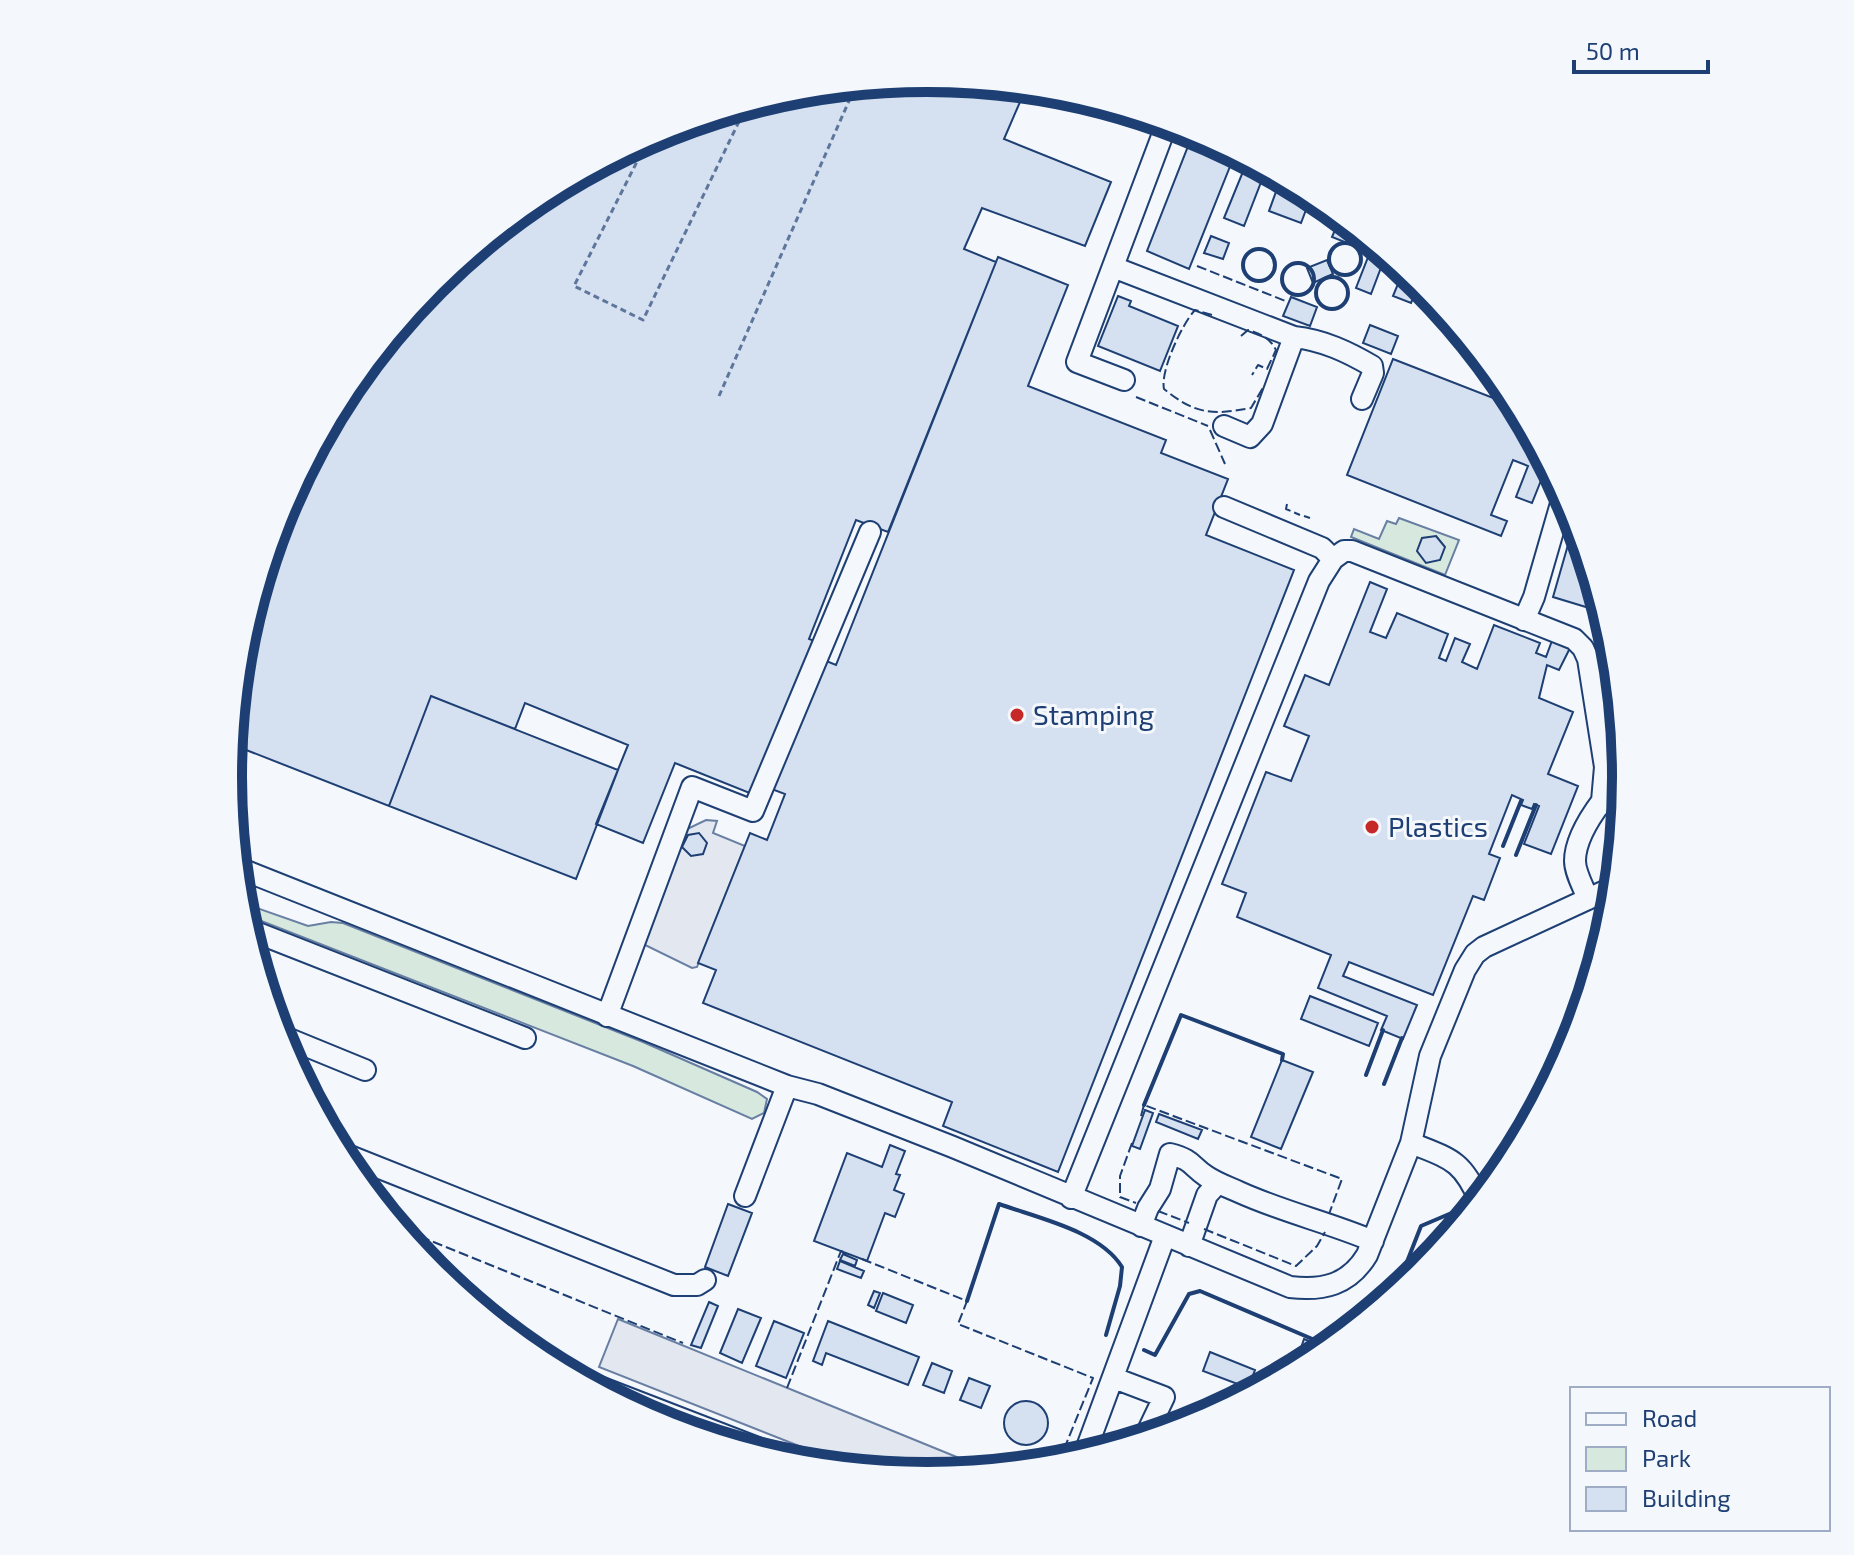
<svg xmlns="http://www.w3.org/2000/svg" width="1854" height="1555" font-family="'Exo 2',sans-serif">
<rect width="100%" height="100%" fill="#f4f7fb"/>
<path fill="#d7e8df" stroke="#687fa3" stroke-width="2" d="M1399,518L1459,540L1445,575L1351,537L1354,529L1379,539L1387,521L1396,524Z
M240,902L308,926L331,922L343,923L643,1042L757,1092L767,1099L764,1113L752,1119L633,1066L241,913Z"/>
<path fill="#e3e8f0" stroke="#687fa3" stroke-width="2" d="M706,820L717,821L713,833L745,846L697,967L692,968L643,944L651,926L648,918L683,831Z
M618,1319L915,1440L991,1471L927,1477L860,1470L599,1367Z"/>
<path fill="#d5e0f0" stroke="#1d3f73" stroke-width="2" d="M927,78L1026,88L1004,139L1111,182L1085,246L982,208L964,249L996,262L888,532L856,520L809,639L817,642L757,796L675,763L643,843L596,824L628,745L525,703L515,729L431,696L389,806L231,744L241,641L281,509L346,389L433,283L539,196L660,131L791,91Z
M1194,131L1249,160L1235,154L1189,269L1147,251Z
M1244,169L1263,177L1244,226L1224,218Z
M1281,178L1312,194L1301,223L1269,211Z
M1340,218L1379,248L1376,254L1385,257L1371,294L1356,288L1370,252L1332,237Z
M1211,236L1229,243L1223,259L1204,253Z
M998,257L1068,285L1028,386L1166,440L1161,453L1228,479L1206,535L1294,570L1058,1172L943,1126L952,1102L703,1003L716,970L698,963L750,833L767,840L785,794L769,788L819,658L836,665Z
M1327,260L1333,274L1313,283L1307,268Z
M1402,274L1420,282L1411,303L1393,296Z
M1118,296L1131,301L1129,306L1178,326L1160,371L1098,346Z
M1291,297L1317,307L1310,326L1283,316Z
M1370,325L1398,336L1391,354L1363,343Z
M1393,359L1519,408L1553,471L1551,476L1544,473L1532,503L1516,497L1528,466L1513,460L1491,515L1507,521L1501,536L1347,475Z
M1576,517L1602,603L1599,611L1553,597Z
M1436,536L1445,547L1440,560L1426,563L1417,551L1422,538Z
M1370,582L1387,589L1370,632L1386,638L1397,613L1448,634L1439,658L1446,661L1455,638L1470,644L1462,662L1477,669L1494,625L1540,643L1536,653L1546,657L1553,638L1572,644L1559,670L1547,665L1539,698L1573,712L1548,774L1578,786L1551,854L1524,844L1539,806L1534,804L1532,809L1521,805L1523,800L1512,795L1489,854L1500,858L1484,900L1473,896L1433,995L1349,962L1343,976L1417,1005L1403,1039L1381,1030L1387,1016L1318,988L1331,955L1237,917L1246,893L1222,884L1266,772L1291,781L1309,736L1284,726L1305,675L1329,685Z
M431,696L618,770L576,879L389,806Z
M699,833L707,843L703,854L691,856L682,847L688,835Z
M1310,996L1378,1023L1369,1046L1301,1019Z
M1282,1060L1313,1072L1281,1149L1251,1137Z
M1145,1110L1153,1113L1140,1149L1132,1146Z
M1159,1114L1202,1130L1198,1139L1156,1122Z
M890,1145L905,1151L896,1174L900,1175L894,1190L904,1194L895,1217L885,1213L867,1261L814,1241L847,1153L882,1167Z
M728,1204L752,1213L728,1276L705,1267Z
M843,1254L857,1260L855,1266L840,1260Z
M840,1261L864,1271L861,1278L837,1269Z
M874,1291L880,1293L874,1308L868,1305Z
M883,1293L913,1305L906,1323L876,1311Z
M709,1302L718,1306L701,1348L691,1345Z
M738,1309L761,1318L742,1363L720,1353Z
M774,1321L804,1333L786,1378L756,1366Z
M828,1321L919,1357L908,1385L826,1353L822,1365L813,1361Z
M1304,1339L1327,1348L1326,1350L1314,1360L1299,1354Z
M1210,1352L1255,1370L1248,1388L1203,1371Z
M932,1363L952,1371L944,1393L923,1385Z
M969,1378L990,1386L981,1408L960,1400Z
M1004 1423a22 22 0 1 1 44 0a22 22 0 1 1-44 0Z"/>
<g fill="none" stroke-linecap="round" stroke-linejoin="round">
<defs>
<path id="minor" d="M1113,267L1294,337C1323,340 1348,352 1372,366L1373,373L1362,399
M1124,380L1077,362L1167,123
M1224,426L1250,437L1262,424L1294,337
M1224,507L1322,548L1333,559L1344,551H1352L1574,639L1583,648L1588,659L1605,767L1602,801L1623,810
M1524,620L1534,597L1564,493
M236,867L787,1086L818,1094L953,1147L1290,1287C1323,1291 1349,1285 1367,1255L1411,1143L1430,1056L1465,970L1475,954L1484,947L1616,886
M1588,899C1584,888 1575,873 1575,861C1575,841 1590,817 1602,801
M245,928L525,1038
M607,1016L692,787L753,811L870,532
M277,1034L365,1070
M1411,1143C1451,1159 1462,1160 1480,1201
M337,1151L674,1285H697L705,1280
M745,1196L787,1086
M1071,1198L1319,581L1333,559
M1141,1226L1148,1208L1160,1189L1170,1154C1193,1160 1190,1165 1206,1176C1216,1183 1228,1187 1239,1192C1283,1212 1328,1222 1373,1241
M1189,1246L1207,1195L1218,1183
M566,1374L799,1464
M1114,1378L1164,1397L1144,1439
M1083,1458L1165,1236"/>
</defs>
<use href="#minor" stroke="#1d3f73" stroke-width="24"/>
<path stroke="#5e769c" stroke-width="3" stroke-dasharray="6 4" stroke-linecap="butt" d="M650,136L574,286L643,320L747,105
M719,396L856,85"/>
<use href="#minor" stroke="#f4f7fb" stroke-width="20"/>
<path stroke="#1d3f73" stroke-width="2" stroke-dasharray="10 4" stroke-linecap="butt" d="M1197,266L1288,302
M1212,315L1195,310C1182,324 1160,371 1164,389C1196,415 1213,415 1251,408L1264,386
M1241,336L1248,330C1261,334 1270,338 1276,350L1267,369L1258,365L1252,375
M1136,397L1208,426
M1210,430L1225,464
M1287,504L1286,509L1300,515
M1304,516L1310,518
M1141,1116L1144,1105L1342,1179L1329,1214
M1132,1143L1120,1176V1197L1136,1203
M1158,1211L1189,1223
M394,1226L683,1343
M1204,1229L1296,1266L1317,1246L1325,1232
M862,1259L967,1301L958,1324L1093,1378L1058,1464
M787,1388L841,1251L843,1252"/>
<path stroke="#1d3f73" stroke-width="4" d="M1329 259a16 16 0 1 1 32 0a16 16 0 1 1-32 0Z
M1243 265a16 16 0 1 1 32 0a16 16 0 1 1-32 0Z
M1282 279a16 16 0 1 1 32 0a16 16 0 1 1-32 0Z
M1316 293a16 16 0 1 1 32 0a16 16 0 1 1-32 0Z
M1503,846L1521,801
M1516,855L1536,805
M1366,1075L1383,1030
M1384,1084L1402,1038
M1144,1105L1181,1015L1283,1054L1282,1060
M1394,1295L1421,1226L1468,1206
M967,1301L999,1204C1038,1218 1100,1231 1122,1267L1120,1286L1106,1335
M1144,1350L1155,1355L1189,1294L1200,1291L1331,1347"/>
</g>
<g fill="#c62828" stroke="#f4f7fb" stroke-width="3">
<circle cx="1017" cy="715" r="8"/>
<circle cx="1372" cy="827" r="8"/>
</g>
<g text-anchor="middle" stroke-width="6" stroke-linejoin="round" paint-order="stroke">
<g font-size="28" fill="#1d3f73" stroke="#f4f7fb" text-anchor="start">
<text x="1033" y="725">Stamping</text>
<text x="1388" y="837">Plastics</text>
</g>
</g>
<path d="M0 0H1854V1555H0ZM242 777a685 685 0 1 1 1370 0a685 685 0 1 1-1370 0Z" fill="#f4f7fb" fill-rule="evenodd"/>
<path fill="none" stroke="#1d3f73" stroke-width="10" d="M242 777a685 685 0 1 1 1370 0a685 685 0 1 1-1370 0Z"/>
<rect x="1570" y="1387" width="260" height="144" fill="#f4f7fb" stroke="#9eadc5" stroke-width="2"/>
<rect x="1586" y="1413" width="40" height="12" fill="#f4f7fb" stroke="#9eadc5" stroke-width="2"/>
<text x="1642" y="1427" font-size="24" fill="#1d3f73">Road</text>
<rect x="1586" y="1447" width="40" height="24" fill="#d7e8df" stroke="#9eadc5" stroke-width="2"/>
<text x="1642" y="1467" font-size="24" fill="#1d3f73">Park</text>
<rect x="1586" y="1487" width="40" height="24" fill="#d5e0f0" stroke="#9eadc5" stroke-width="2"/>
<text x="1642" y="1507" font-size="24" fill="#1d3f73">Building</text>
<path d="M1574 60v12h134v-12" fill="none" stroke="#1d3f73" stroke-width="4"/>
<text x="1586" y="60" font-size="24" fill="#1d3f73" stroke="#f4f7fb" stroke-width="6" paint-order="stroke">50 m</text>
</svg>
